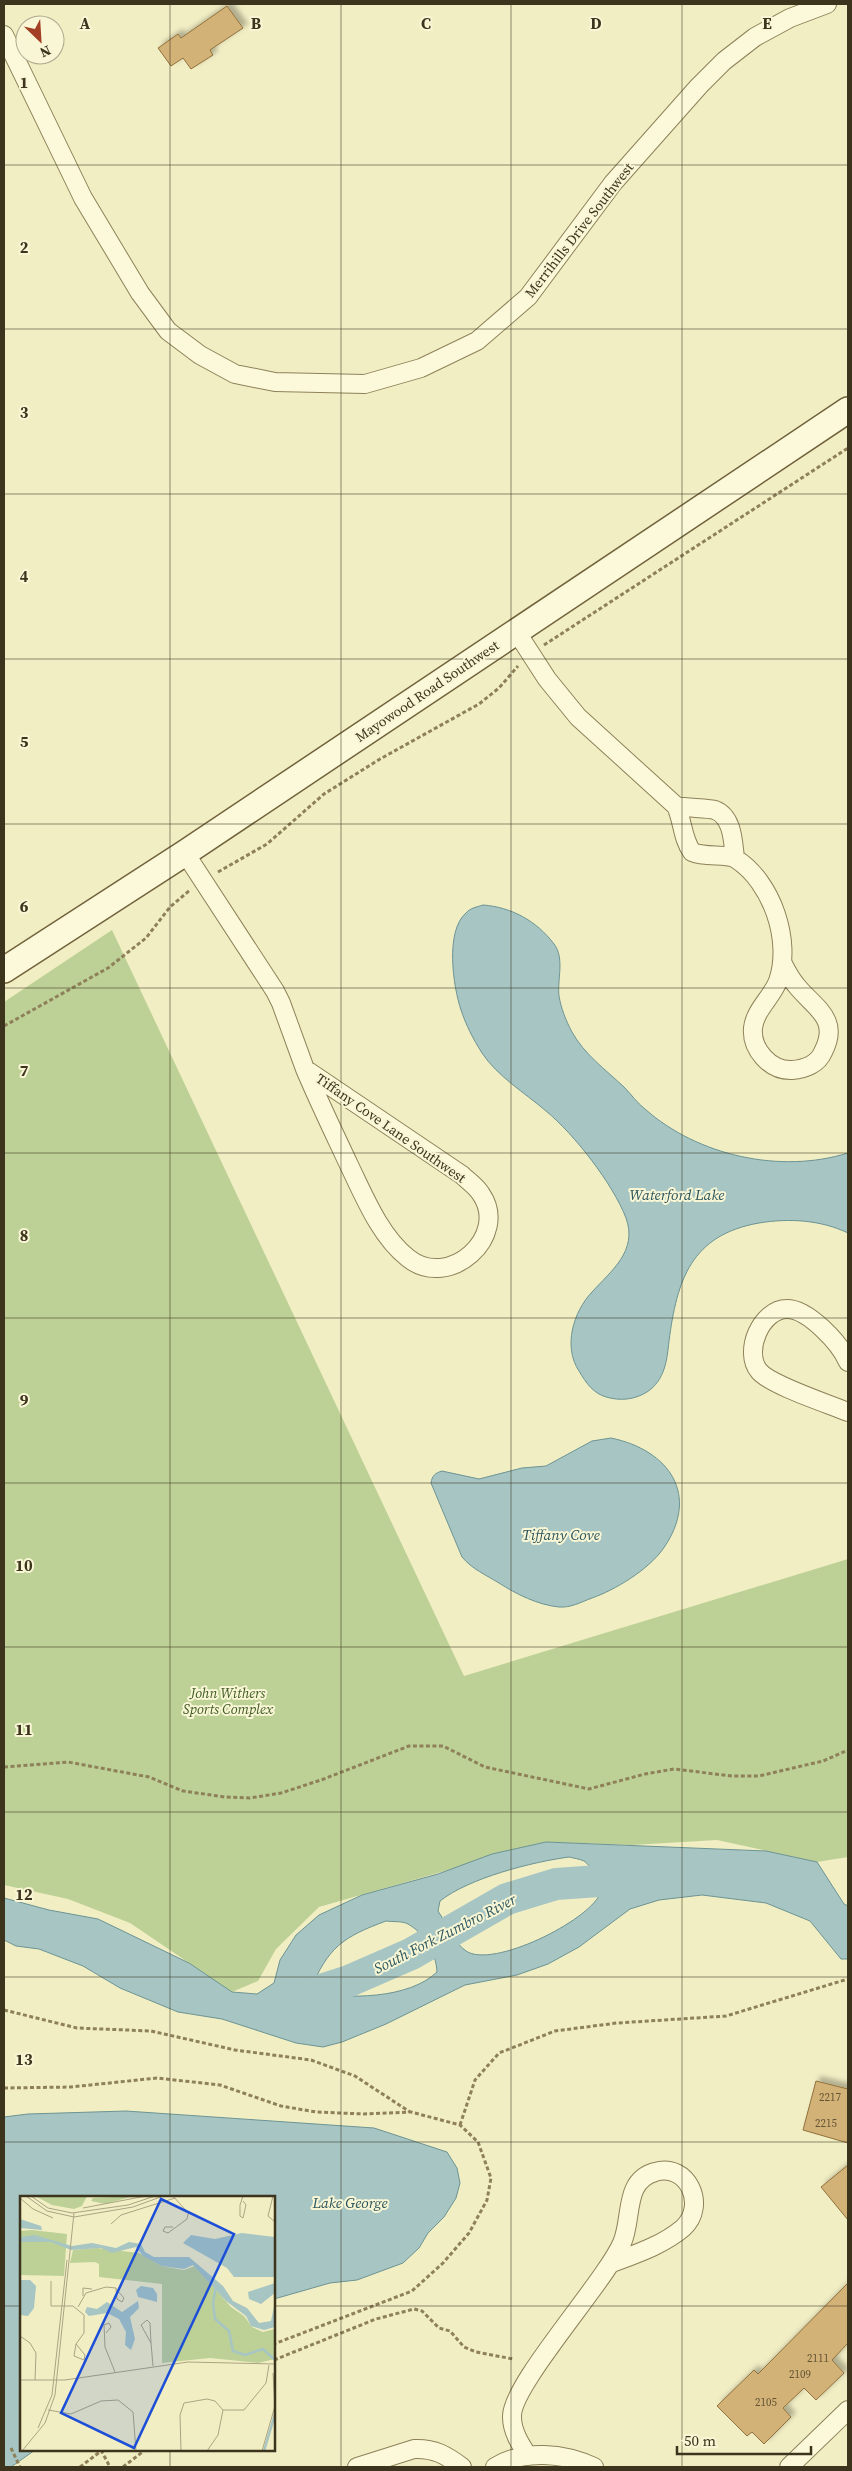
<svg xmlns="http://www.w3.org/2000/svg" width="852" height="2471" font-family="'Source Serif 4',serif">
<defs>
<filter id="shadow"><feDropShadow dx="4.5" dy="-4.5" stdDeviation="2.5" flood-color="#0004"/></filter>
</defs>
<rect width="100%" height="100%" fill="#f2eec4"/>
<path fill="#bdd197" d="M112,930L464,1676L848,1559V1857L817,1862L717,1840L632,1845L546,1842L319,1907L276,1949L258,1981L232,1992L130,1923L68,1899L4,1885V1002Z"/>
<path fill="#a6c5c3" stroke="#6c9493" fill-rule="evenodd" d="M483,905C511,907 537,921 554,944C565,958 557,980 559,996C561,1008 566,1021 572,1032C584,1054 606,1070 624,1087C631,1094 637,1103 645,1109C698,1156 781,1174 848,1153V1233C821,1220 789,1218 759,1223C691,1235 677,1280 669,1341C667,1360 665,1380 647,1392C634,1400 620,1401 606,1397C593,1393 586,1383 579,1371C563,1347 573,1312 592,1292C611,1271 638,1251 626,1218C613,1184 574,1134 546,1111C525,1093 497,1076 482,1053C473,1039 466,1025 461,1010C453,986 445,931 466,913C470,908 477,907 483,905Z
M611,1438C669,1450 701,1495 663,1549C648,1570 615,1590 592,1598C581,1602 571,1608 559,1607C538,1605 516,1594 499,1583C486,1575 472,1569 462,1557L431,1483C432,1476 435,1473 442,1471L479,1479L522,1468L546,1466L592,1441Z
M546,1842L766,1851L817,1862L844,1904L848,1906V1959H841L810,1921L766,1903L702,1895L659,1900L630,1909L579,1947L548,1964L517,1975L465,1985L386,2024L342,2042L323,2047L296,2043L222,2019L178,2012L120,1988L83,1966L39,1949L16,1946L4,1940V1898L49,1910L98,1919L189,1963L232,1992L257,1994L274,1983L280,1960L296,1935L319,1915L362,1895L438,1874L492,1854ZM569,1857C573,1858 580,1859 584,1861C592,1867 604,1883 600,1894C588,1921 493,1969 466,1951C453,1942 447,1924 438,1911L440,1901C469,1878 532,1862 569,1857ZM386,1921C392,1922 400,1921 406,1923C424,1932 436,1952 437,1972C409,1999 346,2000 310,1991C328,1947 343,1937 386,1921Z
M126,2111L374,2128L447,2152L457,2168L460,2183L456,2198L444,2217L428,2233L419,2248L403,2263L357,2280L330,2283L274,2299V2197H21V2450H35L11,2467H4V2117L28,2114Z"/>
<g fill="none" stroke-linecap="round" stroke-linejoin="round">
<path stroke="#a6c5c3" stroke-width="32" d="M278,2015L299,1997L349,1981L411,1954L507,1899L556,1884L642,1878"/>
</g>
<path fill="#d3b277" stroke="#90703c" filter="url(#shadow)" d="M227,6L243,28L210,50L213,55L191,69L183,58L171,66L158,48L178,34L181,38Z
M816,2081L848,2089V2143L803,2130Z
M848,2165V2220L821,2187Z
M848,2283V2343L832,2360L844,2373L816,2400L804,2388L783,2408L791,2417L764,2444L752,2432L747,2436L717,2406L754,2370L758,2374Z"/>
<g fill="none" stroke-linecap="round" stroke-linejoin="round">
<defs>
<path id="street" d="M4,35L83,198L140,293L168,331L200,355L235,374L275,382L365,384L421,368L477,341L528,297L613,183L699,86L724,61L755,37L790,18L827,4
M516,631L547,679L578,717L676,806C683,821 682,838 692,852C706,858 727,853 736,859C772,882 792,941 778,981C772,997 755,1010 753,1028C751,1049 770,1071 792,1070C805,1069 818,1064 823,1052C841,1018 813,1007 796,985C790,978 786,970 782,962
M676,806C687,808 709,808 715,810C733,817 733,842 735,858
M185,853L275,991L281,1003L305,1069
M305,1069L462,1175C468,1181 476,1186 481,1194C510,1236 449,1291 408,1258C380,1236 364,1196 349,1165C334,1133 319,1102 305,1069Z
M848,1362C840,1343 808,1309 787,1309C761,1309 743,1352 759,1371C770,1385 829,1404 848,1412
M528,2456C520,2444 512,2431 512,2417C510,2386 605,2282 622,2243C633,2218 623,2181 655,2172C687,2162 708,2205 683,2228C663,2245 636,2254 612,2263
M357,2467L414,2449C434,2448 446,2455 462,2467
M495,2467C524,2449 564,2453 594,2467
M789,2467L848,2410"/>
<path id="secondary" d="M4,970L185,853L848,410"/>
</defs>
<use href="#street" stroke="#8e8159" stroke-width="20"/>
<use href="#secondary" stroke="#70623c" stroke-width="28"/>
<path stroke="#8e8159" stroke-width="3" stroke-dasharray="4 2.5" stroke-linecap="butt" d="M544,645L848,448
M218,872L267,844L324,794L380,759L479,704L499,688L518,666
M4,1026L108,968L146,938L170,907L190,890
M4,1767L68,1762L149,1777L183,1791L225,1797L250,1798L281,1793L321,1780L409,1746H443L485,1767L589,1789L645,1774L674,1769L732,1776H759L823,1761L848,1750
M4,2010L77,2028L151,2031L235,2050L311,2060L355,2076L410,2112
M4,2088L71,2087L157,2078L220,2085L281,2106L316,2112L364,2114L411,2112L460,2125L478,2142L491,2178L487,2200L469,2233L443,2263L412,2291L274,2344
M460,2125L475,2080L499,2053L555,2031L617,2023L726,2016L848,1979
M274,2360L376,2319L414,2309L422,2311L439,2328L450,2331L464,2347L476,2352L513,2359
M11,2448L20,2467
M101,2450L110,2467
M80,2467L101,2451
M123,2467L145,2450"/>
<use href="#street" stroke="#fbf9d9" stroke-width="18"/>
<use href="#secondary" stroke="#fbf9d9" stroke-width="25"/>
</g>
<path fill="none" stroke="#3d341e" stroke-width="1" stroke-opacity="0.55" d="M170,4V2197M341,4V2467M511,4V2467M682,4V2467M4,165H848M4,329H848M4,494H848M4,659H848M4,824H848M4,988H848M4,1153H848M4,1318H848M4,1483H848M4,1647H848M4,1812H848M4,1977H848M4,2142H848M4,2306H21M274,2306H848M170,2450V2467"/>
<g text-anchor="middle" stroke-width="4" stroke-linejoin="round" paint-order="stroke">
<g font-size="11" fill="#625434">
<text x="830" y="2101">2217</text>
<text x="826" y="2127">2215</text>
<text x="818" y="2362">2111</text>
<text x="800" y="2378">2109</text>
<text x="766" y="2406">2105</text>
</g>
<g font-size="14" fill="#3d341e" stroke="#f8f6d5">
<text transform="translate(579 230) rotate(-52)" y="5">Merrihills Drive Southwest</text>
<text transform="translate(427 691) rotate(-34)" y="5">Mayowood Road Southwest</text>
<text transform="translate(391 1128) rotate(35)" y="5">Tiffany Cove Lane Southwest</text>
</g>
<g font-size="14" font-style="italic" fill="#405b23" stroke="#f8f6d5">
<text x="228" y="1698">John Withers<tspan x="228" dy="16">Sports Complex</tspan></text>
</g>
<g font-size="15" font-style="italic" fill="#2c565e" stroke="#f8f6d5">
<text x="677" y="1200">Waterford Lake</text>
<text x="561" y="1540">Tiffany Cove</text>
<text transform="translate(445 1934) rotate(-27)" y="5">South Fork Zumbro River</text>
<text x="350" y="2208">Lake George</text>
</g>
</g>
<g transform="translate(20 2196)">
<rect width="255" height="255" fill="#f2eec4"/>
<path d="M15,0H67L62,10L54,13L32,9ZM114,0L85,8L71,5L73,2ZM12,34L47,38L44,80L0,79V35ZM77,52L119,57L142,70L164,74L175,70L211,111L224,120L232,131L243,136L255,133V163L238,167L190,162L142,167V88L79,81V68L75,66L50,67L53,54Z" fill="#bdd197"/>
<path d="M0,23L21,30L22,34L0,32ZM222,37L255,41V81H214L207,72L163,47L171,39L195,43ZM15,39L52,50L72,47L96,52L109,46L121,48L125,56L134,61H169L203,90L213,105L227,112L239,127L251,125L255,106V131L244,134L231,130L226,120L206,105L173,69L164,73L142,70L123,60L116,51L92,57L81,52L51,54L31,46H0V41ZM0,84H10L16,90L14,112L8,120L0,119ZM255,87V97L241,108L229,103L228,96ZM121,90L133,92L137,98V106L118,101L116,94ZM118,105L119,112L110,121L115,143L111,154L105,149L106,136L99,123L87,117L69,120L65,116L67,111L77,113L87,106L102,116Z" fill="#a6c5c3"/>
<path fill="none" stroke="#a6c5c3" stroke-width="2.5" d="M135,63L171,66M196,90L193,107L195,123L209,135L213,155L225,159L243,153L255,164M244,255L255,218"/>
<path fill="none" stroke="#aaa482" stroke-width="1" d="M6,0L27,15L54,21L113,11L143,0M11,0L28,12L52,17L108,9L135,0M153,0L169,18M253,0L248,20L255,26M0,2L13,13L33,22M223,5L226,9L223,22M63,12L126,0M223,22L220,20V9L223,0M91,28L101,19L155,2M153,31H145L143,35L148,37L167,23L168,18M31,85V110H53L64,119V137L56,148L54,160L64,164L65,159L56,148M63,100V92L72,93M58,111L66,97L86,91L96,92V93L104,102L102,106L97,103L96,93M127,124L130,127L131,147L121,129ZM86,137L91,131L89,127L84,129L85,151L95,176M0,140L10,147L16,157L15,184M131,147L133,170M0,184H45L168,166L255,168M28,214L51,218L81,205L98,204L113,216L116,255M18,232L32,199L47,64M2,255L25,227L35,199L54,17M161,255L160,219L164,207L187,203L195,205L203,214H224L246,187L249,169M187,255L198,239L203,214M242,255L255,210L253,177"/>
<path fill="#1d4ed8" fill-opacity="0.15" stroke="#1d4ed8" stroke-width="2.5" d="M141,3L214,38L114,252L41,217Z"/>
<rect width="255" height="255" fill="none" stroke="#3d341e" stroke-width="2.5"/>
</g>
<g font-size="16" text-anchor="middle" font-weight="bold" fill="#3d341e" stroke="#f8f6d5" stroke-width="4" stroke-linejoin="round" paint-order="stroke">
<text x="85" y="29">A</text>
<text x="256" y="29">B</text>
<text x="426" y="29">C</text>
<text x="596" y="29">D</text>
<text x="767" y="29">E</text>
<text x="24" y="88">1</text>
<text x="24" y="253">2</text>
<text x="24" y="418">3</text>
<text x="24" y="582">4</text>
<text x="24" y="747">5</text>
<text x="24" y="912">6</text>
<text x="24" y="1076">7</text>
<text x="24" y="1241">8</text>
<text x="24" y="1406">9</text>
<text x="24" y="1571">10</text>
<text x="24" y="1735">11</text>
<text x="24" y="1900">12</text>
<text x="24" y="2065">13</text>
</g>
<rect width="852" height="2471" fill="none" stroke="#3d341e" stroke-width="10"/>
<g transform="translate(40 40) rotate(155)"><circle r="24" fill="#f8f6d5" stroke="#ada88c"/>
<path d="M0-4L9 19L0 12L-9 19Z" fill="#a23f24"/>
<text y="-8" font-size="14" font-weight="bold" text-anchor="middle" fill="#3d341e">N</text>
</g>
<path d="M677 2446v8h134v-8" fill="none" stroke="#3d341e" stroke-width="2.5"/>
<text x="684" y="2446" font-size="15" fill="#3d341e" stroke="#f8f6d5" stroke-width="4" paint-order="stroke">50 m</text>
</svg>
